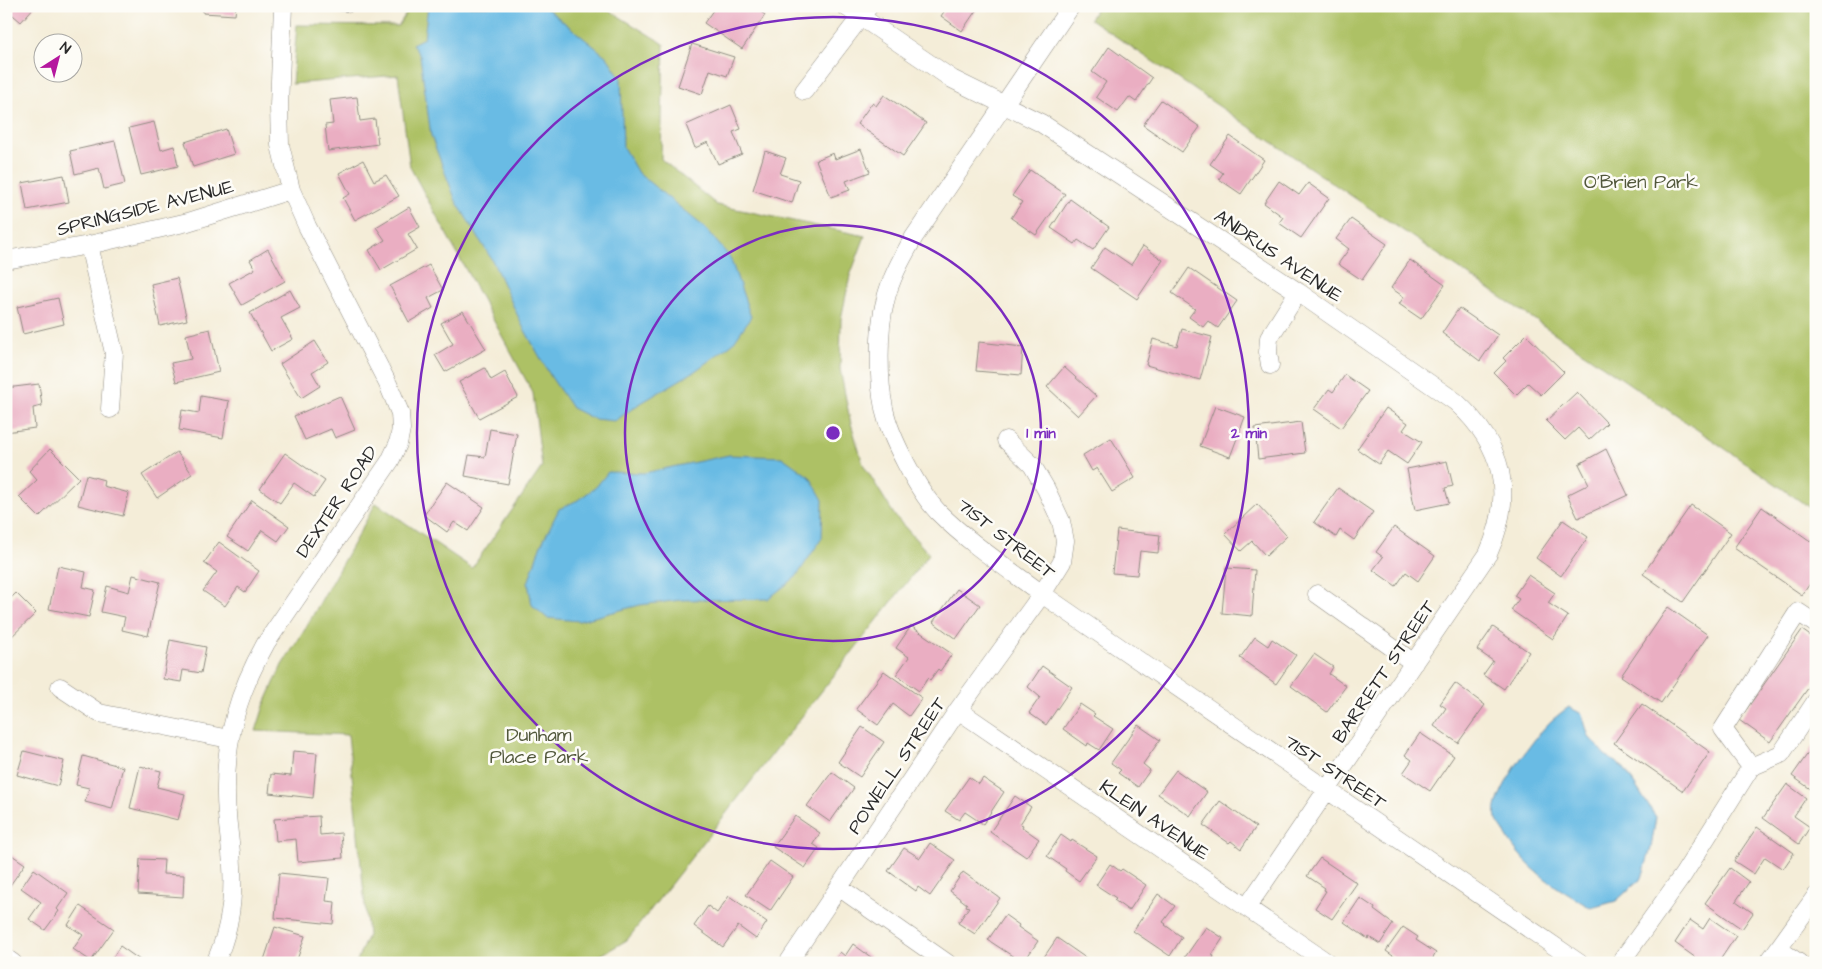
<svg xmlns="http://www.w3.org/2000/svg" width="1822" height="969" font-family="'Architects Daughter',sans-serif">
<rect width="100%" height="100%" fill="#fdfcf7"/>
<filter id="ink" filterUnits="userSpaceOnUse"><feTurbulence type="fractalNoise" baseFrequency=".02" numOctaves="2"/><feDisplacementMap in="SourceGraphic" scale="10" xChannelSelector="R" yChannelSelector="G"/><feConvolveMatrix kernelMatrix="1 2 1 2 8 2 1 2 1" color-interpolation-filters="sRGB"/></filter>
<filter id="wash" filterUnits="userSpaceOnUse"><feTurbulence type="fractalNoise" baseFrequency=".0096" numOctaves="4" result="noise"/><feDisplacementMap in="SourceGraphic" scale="20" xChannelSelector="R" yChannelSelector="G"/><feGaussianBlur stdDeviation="1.12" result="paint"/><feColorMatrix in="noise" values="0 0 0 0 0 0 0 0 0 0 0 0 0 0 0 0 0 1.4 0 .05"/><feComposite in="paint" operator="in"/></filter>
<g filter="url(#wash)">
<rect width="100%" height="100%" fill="#f4edd8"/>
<path fill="#adc165" stroke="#6c7648" d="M411,6H602L664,44L661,159L717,205L865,236L850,276L841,319L840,369L850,420L863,464L895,516L929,554L627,940L587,963H356L368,935L348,735L256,731L264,706L282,665L304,631L376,503L472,568L542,467L533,393L410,167L398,75L292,84L297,25L398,26Z
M1098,6H1816V512L1711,439L1090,19Z"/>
<path fill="#69bbe4" stroke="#4a7388" d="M428,6H544L607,57L621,78L623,147L638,173L704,227L730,257L751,317L733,343L695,371L636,406L615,421L594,419L572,408L551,377L522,325L492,260L456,201L431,136L420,56L412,44L424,38Z
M729,455L782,457L810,477L823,500L822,538L796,577L768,599L681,600L640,605L579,621L547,618L532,605L528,583L540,547L559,509L578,500L596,487L608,472L644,473Z
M1569,707L1582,714L1589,737L1605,755L1624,768L1656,817L1651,848L1642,878L1616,901L1591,908C1557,888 1526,870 1506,835C1503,829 1498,824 1496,818C1489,797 1536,735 1551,721C1557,716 1563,711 1569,707Z"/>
<g id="blocks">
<path fill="#eaaec2" d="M6,6H35L21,22L6,9Z
M203,6H236L235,15L203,13Z
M326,6H351V12L326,9Z
M716,6H730L734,8L735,6H753L765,15L742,49L704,23Z
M948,6H979L962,31L941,16Z
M692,44L734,57L727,76L710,70L702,94L678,86Z
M1109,47L1152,78L1136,102L1129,97L1118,112L1096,97L1106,82L1092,72Z
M884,95L926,123L903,156L857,124L872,103L876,106Z
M357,97L360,121L375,119L378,144L328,151L325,125L333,124L330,100Z
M1161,100L1200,127L1182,152L1143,125Z
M731,105L741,129L733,132L742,154L718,164L708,142L695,148L686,125Z
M154,122L161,150L174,146L178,166L141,175L129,128Z
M226,129L234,154L193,167L185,142Z
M1230,136L1264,160L1241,194L1219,179L1223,173L1210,164Z
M115,141L125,184L104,189L99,168L75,174L70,151Z
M861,149L870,172L846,181L850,190L831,197L816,160L833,153L835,159Z
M765,151L786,158L780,174L799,180L792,203L753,190Z
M363,160L374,181L386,175L399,196L355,220L343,198L350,194L339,173Z
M1030,170L1065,194L1036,235L1011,218L1022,202L1012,196Z
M64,175L69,202L27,210L22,183Z
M1279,181L1299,195L1308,183L1329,198L1301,238L1279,223L1283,217L1264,203Z
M1070,199L1109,227L1093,250L1078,240L1075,244L1051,228Z
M409,207L420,227L408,234L417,249L381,270L369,250L385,240L376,227Z
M1351,219L1387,244L1362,280L1338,264L1349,249L1336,239Z
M1143,246L1163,260L1137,299L1091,268L1105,247L1131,265Z
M268,249L285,281L242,305L229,283L255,269L250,260Z
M1410,260L1445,285L1421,319L1399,304L1404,297L1391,288Z
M429,265L443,290L428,298L433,308L409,322L390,286Z
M1189,268L1237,301L1218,328L1208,321L1203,327L1189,317L1195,309L1172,293Z
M177,278L187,320L160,326L151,284Z
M290,290L300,308L281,318L293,339L271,351L250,313Z
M58,298L64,324L23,334L17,307Z
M1459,308L1498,335L1480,361L1442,333Z
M463,311L486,349L445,372L435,355L453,344L441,323Z
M210,329L219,372L176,382L171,363L191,359L186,335Z
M1182,329L1212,337L1200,380L1146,365L1153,339L1177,346Z
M1526,335L1564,372L1541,395L1528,383L1516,395L1494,373L1506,361L1503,358Z
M315,341L328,362L312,372L320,386L301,398L280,364Z
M979,342L1023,347L1021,375L976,371Z
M1064,367L1096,396L1078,416L1047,387Z
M485,368L491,380L505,372L518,397L479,418L459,382Z
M1345,375L1368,391L1341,428L1314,409L1329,389L1333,392Z
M39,384L42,406L33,408L35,428L6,432V388Z
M1577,392L1607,423L1589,440L1578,428L1565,440L1546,421Z
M201,396L229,401L223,438L179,430L182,410L199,413Z
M340,396L355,430L335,438L331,429L305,440L294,416Z
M1215,406L1245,417L1230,457L1200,446Z
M1386,408L1408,423L1403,430L1422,442L1407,464L1388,451L1379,464L1357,449Z
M1301,422L1305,453L1258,459L1255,428Z
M490,429L517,434L508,484L465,476L469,455L485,457Z
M1111,438L1135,478L1112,492L1097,468L1092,471L1083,455Z
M50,449L79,478L39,517L19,497L37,480L29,471Z
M1606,449L1628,495L1578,518L1567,495L1589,484L1579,464Z
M177,452L192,474L157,498L142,475Z
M285,453L325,481L314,497L294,483L280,503L260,489Z
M1447,461L1453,486L1445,488L1449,503L1415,510L1407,469Z
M86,475L104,480L103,486L129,493L123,516L78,505Z
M447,482L484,507L468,531L454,522L447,532L424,515Z
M1338,488L1373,512L1354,540L1340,530L1336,537L1314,522Z
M252,500L289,526L278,541L262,530L248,551L227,537Z
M1257,504L1287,536L1266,556L1252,541L1241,551L1225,534Z
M1691,505L1731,533L1683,602L1643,574Z
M1762,507L1816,545V575L1802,595L1734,548Z
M1563,520L1588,537L1561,576L1536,558Z
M1394,527L1435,556L1418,581L1406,572L1396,586L1373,570L1383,557L1376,552Z
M1117,530L1160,535L1158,553L1140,551L1137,575L1112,573Z
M219,542L259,571L245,592L238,587L225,606L203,591L217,572L204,563Z
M58,566L86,572L83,587L95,590L89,617L49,609Z
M1226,568L1255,570L1252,616L1222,613Z
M133,575L160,582L148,636L122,630L125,617L101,612L107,586L129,592Z
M1528,575L1555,593L1548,603L1568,616L1553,639L1511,610L1519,599L1514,596Z
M957,589L980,605L956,639L933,622Z
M16,593L36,613L7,641L6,603Z
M1668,607L1708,635L1661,703L1621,676Z
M911,626L952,654L940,671L938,669L930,680L928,678L919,691L896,675L909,657L896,648Z
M1493,627L1529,652L1504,689L1483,675L1493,661L1477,650Z
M1802,630L1816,640V677L1770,742L1739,720Z
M1255,637L1268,646L1272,639L1296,655L1276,684L1240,658Z
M170,640L206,647L201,673L183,670L181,682L163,679Z
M1314,654L1333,667L1329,674L1346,686L1327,712L1291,686Z
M1042,666L1072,687L1046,725L1029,713L1040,697L1028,687Z
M884,671L922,698L909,716L893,704L878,725L856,709Z
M1455,683L1485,705L1458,743L1434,726L1446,708L1440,704Z
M1080,704L1095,714L1093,716L1113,729L1099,750L1088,743L1087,746L1063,729Z
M1642,704L1710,752L1683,791L1614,743Z
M1138,725L1160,740L1143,764L1150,770L1138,787L1118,773L1121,770L1111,763Z
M862,727L884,742L860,777L838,762Z
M1420,733L1454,756L1430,791L1403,773L1412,760L1405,755Z
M1816,742V785L1812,790L1792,776Z
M24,751L64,761L58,786L17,775Z
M293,751L317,753L313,798L269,793L271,774L291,776Z
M83,756L123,767L112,809L85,802L89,788L76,785Z
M140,766L161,771L157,787L185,794L178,820L130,808Z
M1176,770L1207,792L1190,816L1158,794Z
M832,772L854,788L830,822L807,806Z
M969,777L979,784L983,778L1004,792L983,824L965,812L959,820L945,811Z
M1787,784L1806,798L1794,816L1810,827L1799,844L1763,818Z
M1015,796L1031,807L1020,824L1023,825L1022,827L1039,839L1026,857L990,832Z
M1220,801L1256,827L1241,849L1231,841L1229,843L1203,825Z
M319,816L320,835L341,833L343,858L298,862L296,839L276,841L274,819Z
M795,816L820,833L813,844L819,848L805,868L773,847Z
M1757,827L1794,853L1783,869L1765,857L1754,874L1734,861Z
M1061,835L1071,842L1072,840L1097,856L1079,881L1065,871L1066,869L1047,856Z
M930,843L955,860L930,896L918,887L916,891L888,871L904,848L920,858Z
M6,851L25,864L6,891Z
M1320,858L1357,883L1332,919L1315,908L1326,891L1324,890L1325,888L1307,876Z
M140,859L164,860L163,874L184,875L183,897L138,894Z
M770,861L793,877L770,911L746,895Z
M1110,864L1120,871L1122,869L1146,885L1129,911L1114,900L1116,898L1096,885Z
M1730,868L1749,882L1736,901L1753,913L1742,929L1705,903Z
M34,869L68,893L57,909L59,911L45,930L29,919L41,902L21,888Z
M963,872L1000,898L975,934L958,923L969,907L966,906L967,904L950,891Z
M279,873L329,878L326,901L335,902L333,924L275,918Z
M1158,894L1175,906L1163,922L1166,924L1165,925L1182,937L1170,956L1133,931Z
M729,896L767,922L756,939L738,926L723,947L694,926L708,906L717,913Z
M1360,898L1375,908L1374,910L1393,924L1380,944L1369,937L1368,939L1344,922Z
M80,906L114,929L91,961L73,949L83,935L68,925Z
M1005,915L1019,925L1018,927L1038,941L1023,963L988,940Z
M1710,918L1736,936L1718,963H1703L1675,943L1690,920L1703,929Z
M275,927L305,936L296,963H263Z
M1206,927L1223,938L1212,955L1214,956L1213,958L1220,963H1181Z
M1403,927L1418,937L1416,940L1436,953L1430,963H1403L1386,951Z
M1057,938L1093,963H1052L1044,957Z
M853,944L879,963H833L840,952L845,956Z
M120,946L144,963H109Z"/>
</g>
</g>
<g filter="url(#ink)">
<use href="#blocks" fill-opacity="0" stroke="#908c82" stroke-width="1"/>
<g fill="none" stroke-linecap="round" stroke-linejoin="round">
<defs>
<path id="minor" d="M845,6L952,79L1041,123L1298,292L1456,402C1504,446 1515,494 1488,554L1247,907
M1071,6L914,237C902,258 890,279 885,302C878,329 878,381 884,408C889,436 919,492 938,512C969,543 1007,568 1042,594L1579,963
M804,91L869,6
M89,245L114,353L110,409
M6,260L89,245L188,222L291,190
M1270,365L1268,352L1269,338L1298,292
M1317,594L1414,663
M1816,624L1798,612L1723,729L1751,767L1781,754L1816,701
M60,687L99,713L229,739
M958,710L1328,963
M840,888L947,963
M1778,949L1799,963
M6,958L13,963
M215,963C229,933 234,899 232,866C231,843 226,819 226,795C225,736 238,693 266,643L390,461L398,444L401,429L400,413L388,384L307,226L291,190L280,145L279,106L283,6
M788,963L958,710L1042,594L1062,562L1065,541L1061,521L1046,489L1032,465L1006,440
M1620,963L1683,875L1751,767
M1768,963L1816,896"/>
</defs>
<use href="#minor" stroke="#908c82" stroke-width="19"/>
<use href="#minor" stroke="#fff" stroke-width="18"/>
</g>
</g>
<g fill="none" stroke="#7b2cbf" stroke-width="2.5">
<circle cx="833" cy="433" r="208"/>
<circle cx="833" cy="433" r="416"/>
</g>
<g text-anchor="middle" stroke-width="5" stroke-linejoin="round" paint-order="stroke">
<g font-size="19" fill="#52583c" stroke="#fdfcf7">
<text x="1641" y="188">O'Brien Park</text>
<text x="539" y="741">Dunham<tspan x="539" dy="22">Place Park</tspan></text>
</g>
<g font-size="19" fill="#2b2b2b" stroke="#fdfcf7">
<text transform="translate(145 207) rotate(-14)" y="7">SPRINGSIDE AVENUE</text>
<text transform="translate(1279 255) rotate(34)" y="7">ANDRUS AVENUE</text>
<text transform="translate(336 501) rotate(-56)" y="7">DEXTER ROAD</text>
<text transform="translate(1007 538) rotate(38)" y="7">71ST STREET</text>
<text transform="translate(1383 671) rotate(-56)" y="7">BARRETT STREET</text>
<text transform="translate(896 765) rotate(-56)" y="7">POWELL STREET</text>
<text transform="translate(1336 771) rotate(34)" y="7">71ST STREET</text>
<text transform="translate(1155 819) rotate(34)" y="7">KLEIN AVENUE</text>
</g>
</g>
<circle cx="833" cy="433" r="8" fill="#7b2cbf" stroke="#fdfcf7" stroke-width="2.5"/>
<g font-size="15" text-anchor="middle" font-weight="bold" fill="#7b2cbf" stroke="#fdfcf7" stroke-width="5" stroke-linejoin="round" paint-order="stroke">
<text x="1041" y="438">1 min</text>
<text x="1249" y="438">2 min</text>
</g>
<rect width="1822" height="969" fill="none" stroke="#fdfcf7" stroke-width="25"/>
<g transform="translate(58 58) rotate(36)"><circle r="24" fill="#fdfcf7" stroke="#a9a8a5"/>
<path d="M0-4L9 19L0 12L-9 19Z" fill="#b5179e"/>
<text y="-8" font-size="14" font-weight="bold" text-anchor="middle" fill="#2b2b2b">N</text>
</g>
</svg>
